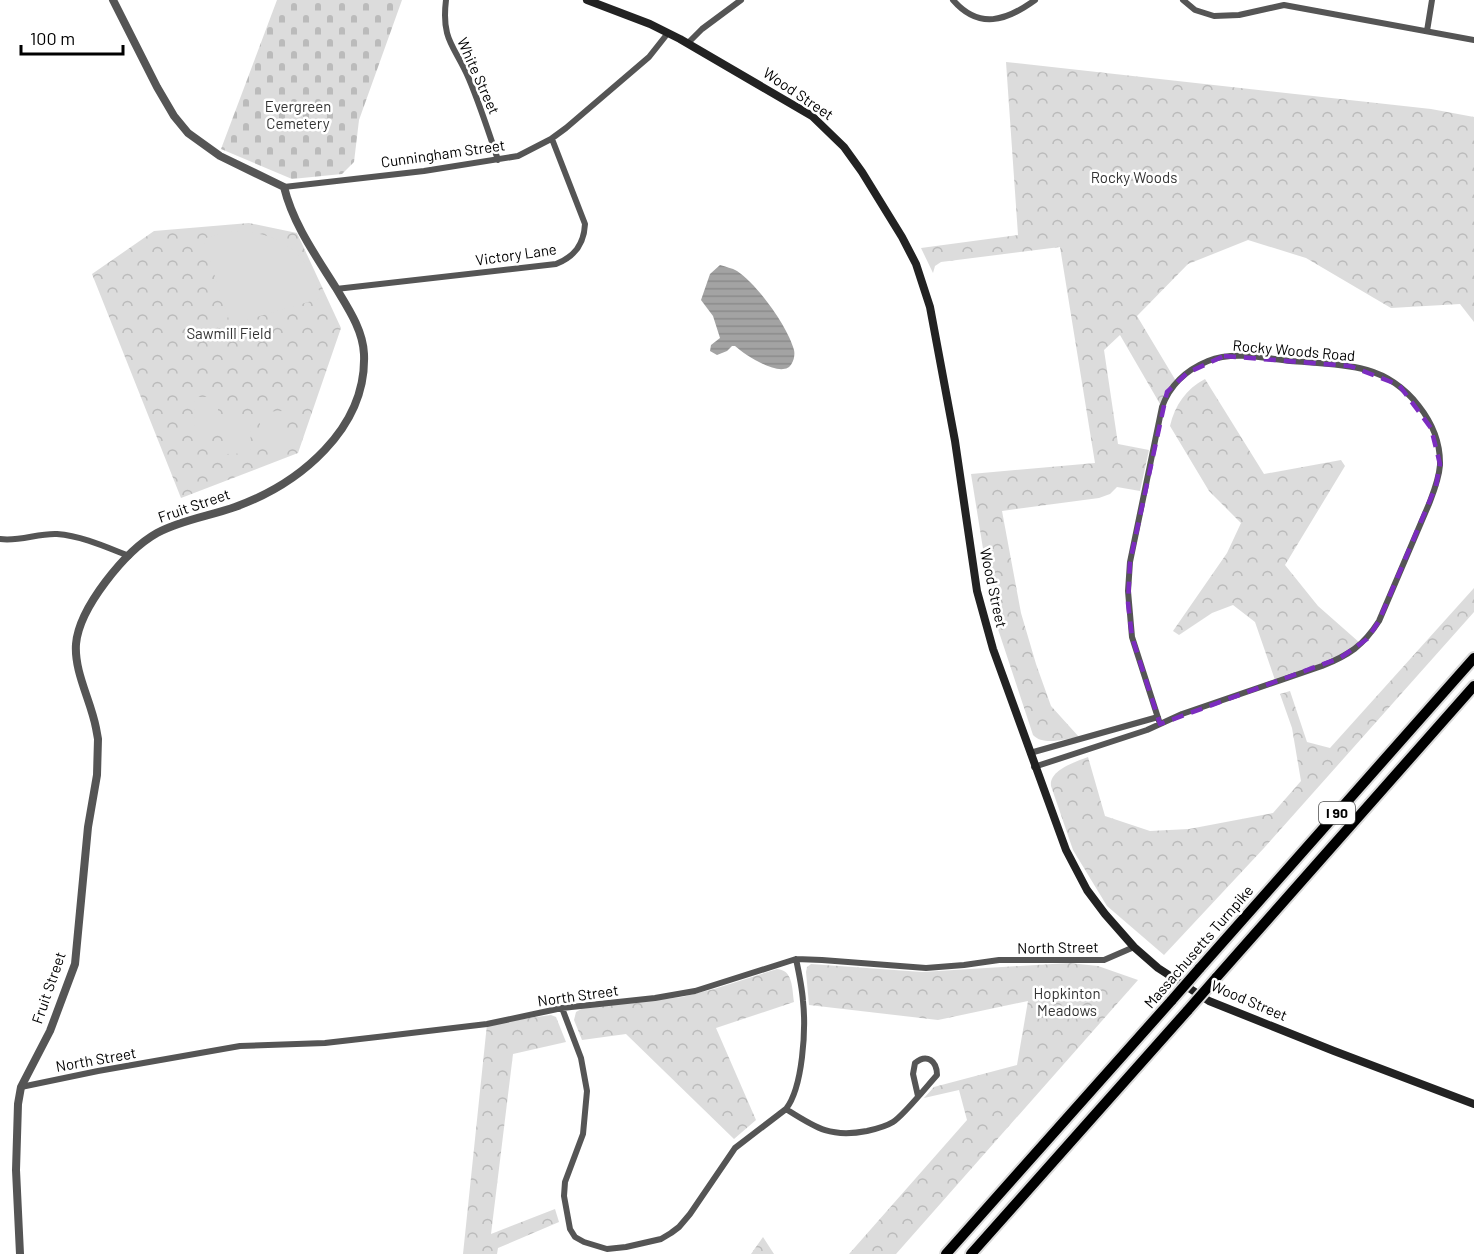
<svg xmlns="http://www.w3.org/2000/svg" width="1474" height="1254" font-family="Barlow,sans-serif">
<defs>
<pattern id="forest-crowns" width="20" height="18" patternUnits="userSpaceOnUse" patternTransform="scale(1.5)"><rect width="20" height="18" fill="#dcdcdc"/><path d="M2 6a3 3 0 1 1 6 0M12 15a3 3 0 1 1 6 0" fill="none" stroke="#bbb"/></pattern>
<pattern id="cemetery-stones" width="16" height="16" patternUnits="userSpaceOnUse" patternTransform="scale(1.5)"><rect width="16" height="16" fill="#dcdcdc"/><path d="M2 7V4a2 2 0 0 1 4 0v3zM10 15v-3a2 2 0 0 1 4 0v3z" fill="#bbb"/></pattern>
<pattern id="water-rules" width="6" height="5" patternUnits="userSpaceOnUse" patternTransform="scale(1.5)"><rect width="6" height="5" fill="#a3a3a3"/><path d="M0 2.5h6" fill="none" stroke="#8b8b8b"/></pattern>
</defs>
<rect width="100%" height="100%" fill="#fff"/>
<path fill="url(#forest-crowns)" d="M1006,62L1431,109L1474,117V322L1460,304L1391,308L1306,258L1248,240L1188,264L1137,316L1176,381L1160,404L1120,335L1104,350L1118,444L1149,450L1140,491L1117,487L1110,494L1099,498L1002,511L1021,613L1036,664L1051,706L1079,737C1065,739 1043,746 1033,735L994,617L971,474L1095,463L1060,247L941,262L935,266L933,273L921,248L1018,235Z
M249,223L297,233L341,328L298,453L181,498L92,274L154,231Z
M1205,379L1264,474L1341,460L1345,466L1285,565L1318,606L1360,643L1348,654L1275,680L1255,622L1233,605L1212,613L1179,635L1173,631L1227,553L1241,523L1209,491L1170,426C1175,405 1186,389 1205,379Z
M1474,588V612L1264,848L1164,955L1107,906L1073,850L1051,786C1049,770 1075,762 1088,757L1105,816L1150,831L1189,829L1273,813L1301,781L1292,728L1280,694L1290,691L1307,742L1330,748Z
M1069,963L1098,966L1138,980L896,1254H849L967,1120L959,1090L924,1098L934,1087L1017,1065L1028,1001L938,1020L809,1005L806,972L807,967L811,964L922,972Z
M777,969C793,970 792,988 794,1002L716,1028L756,1120L734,1139L626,1034L582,1040L574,1020L576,1012L583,1008L682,997L714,989Z
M551,1015L556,1017L566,1042L513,1054L491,1234L555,1209L559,1222L498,1248L497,1254H463L487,1024Z
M763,1237L774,1254H751Z"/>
<path fill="url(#cemetery-stones)" d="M277,0H402L359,120L354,162L342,174L292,179L221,149Z"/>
<path fill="#dcdcdc" d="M227,231C280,231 304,248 322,298L236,323L229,320L203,239Z
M194,397H218V429H195Z
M283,411V443H260V412Z
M227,422H250L251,453L227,454Z"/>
<path fill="url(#water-rules)" d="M720,265C726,267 732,268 737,271C757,284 788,327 794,350C795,354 794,360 792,363C784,381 745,355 735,346H732L727,351L717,355L710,351L711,345L720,338L713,316L701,300L710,274Z"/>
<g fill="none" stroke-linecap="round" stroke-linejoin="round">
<defs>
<path id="motorway" d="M1199,969L1474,658
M1216,978L1474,686
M946,1254L1172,1000
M971,1254L1188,1010"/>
</defs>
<use href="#motorway" stroke="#dbdbdb" stroke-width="14"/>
<path stroke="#555" stroke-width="6" d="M446,0C441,41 455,46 469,79C480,105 489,133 498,160
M953,0C979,30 1006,21 1035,0
M1183,0L1195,10L1214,16L1239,15L1284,5L1474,40
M1427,31L1432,0
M688,43L702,29L741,0
M284,187L424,171L518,156L551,139L566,128L649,57L668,33
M336,289L556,264C574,257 584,245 585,224L552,139
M0,539C19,542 38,533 57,534C82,536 106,547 129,556
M1030,753L1158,717
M1034,767L1147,730L1182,714L1322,666C1349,655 1363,646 1379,621L1429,504C1434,491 1439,479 1440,465C1441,422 1406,381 1367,370C1342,363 1315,363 1290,361C1264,358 1233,351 1208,361C1186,370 1170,385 1162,407L1130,562L1128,591L1132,637L1160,724
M562,1008L581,1058L587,1091L583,1134L565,1182L564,1196L570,1229L575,1237L584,1242L607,1249L626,1247L661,1239L671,1233L679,1227L690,1214L735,1148L786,1109C803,1087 806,1029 803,1001C802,987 799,973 796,959
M21,1087L98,1071L240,1046L325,1043L386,1036L487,1024L562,1008L655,998L695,991L796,959L822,960L926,968L964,965L999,960H1104L1134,947
M786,1109C816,1128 830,1138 867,1131C876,1129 885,1127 893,1122C903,1116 928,1085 937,1075C937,1061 927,1053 915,1063L913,1074L918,1096"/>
<path stroke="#555" stroke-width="8" d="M20,1254L16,1170L18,1104L21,1087L50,1031L75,964L88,827L97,775L98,739L96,728C91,701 74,672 76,644C79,608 125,551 157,533C181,520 210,516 235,507C299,484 367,429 364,354C363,330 348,308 336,288C316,256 293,224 284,187L220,156L188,133L174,116L157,87L113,0"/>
<path stroke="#222" stroke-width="8" d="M587,0L650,24L680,39L812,116L844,147L862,172L902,237L916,264L930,307L955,441L977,591L993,649L1066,850L1087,890L1105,914L1134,947L1158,968L1209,1001L1334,1051L1474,1104"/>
<use href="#motorway" stroke="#000" stroke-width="10"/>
<defs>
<path id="motorway-bridge" d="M1172,1000L1199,969
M1188,1010L1216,978"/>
</defs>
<use href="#motorway-bridge" stroke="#dbdbdb" stroke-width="14" stroke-linecap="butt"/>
<use href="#motorway-bridge" stroke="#000" stroke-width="10"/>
</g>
<path fill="none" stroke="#7b2cbf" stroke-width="4.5" stroke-dasharray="12 8" stroke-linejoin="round" d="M1224,356L1350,366L1399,385L1431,428L1440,464L1436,486L1379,621L1367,639L1340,658L1160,724L1132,637L1128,603L1130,562L1167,392L1187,373Z"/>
<g text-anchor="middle" stroke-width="5" stroke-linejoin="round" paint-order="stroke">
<rect fill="#fff" stroke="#4c4c4c" stroke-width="1.5" x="1319" y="802" width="36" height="22" rx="4.5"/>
<g font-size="14" font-weight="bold" fill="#000">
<text x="1337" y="818">I 90</text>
</g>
<g font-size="15" fill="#000" stroke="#fff">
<text transform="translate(478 76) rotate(66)" y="5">White Street</text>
<text transform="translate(798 94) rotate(34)" y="5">Wood Street</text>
<text transform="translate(443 154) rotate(-8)" y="5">Cunningham Street</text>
<text transform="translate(516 255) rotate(-8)" y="5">Victory Lane</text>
<text transform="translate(1294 351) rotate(5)" y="5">Rocky Woods Road</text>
<text transform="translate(194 506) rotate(-19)" y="5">Fruit Street</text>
<text transform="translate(993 588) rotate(78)" y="5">Wood Street</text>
<text transform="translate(1199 947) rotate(-49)" y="5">Massachusetts Turnpike</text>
<text transform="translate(1058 948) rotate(-1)" y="5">North Street</text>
<text transform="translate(49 988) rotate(-71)" y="5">Fruit Street</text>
<text transform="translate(578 996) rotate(-8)" y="5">North Street</text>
<text transform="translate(1249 1001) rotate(23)" y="5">Wood Street</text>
<text transform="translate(96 1060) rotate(-10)" y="5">North Street</text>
</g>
<g font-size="15" fill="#333" stroke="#fff">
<text x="298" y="112">Evergreen<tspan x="298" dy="17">Cemetery</tspan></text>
<text x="1134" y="183">Rocky Woods</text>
<text x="229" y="339">Sawmill Field</text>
<text x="1067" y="999">Hopkinton<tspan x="1067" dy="17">Meadows</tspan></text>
</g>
</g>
<path d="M21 45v9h102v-9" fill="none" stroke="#000000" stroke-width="3"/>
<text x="30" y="45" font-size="18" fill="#000000" stroke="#ffffff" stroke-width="4.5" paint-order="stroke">100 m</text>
</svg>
